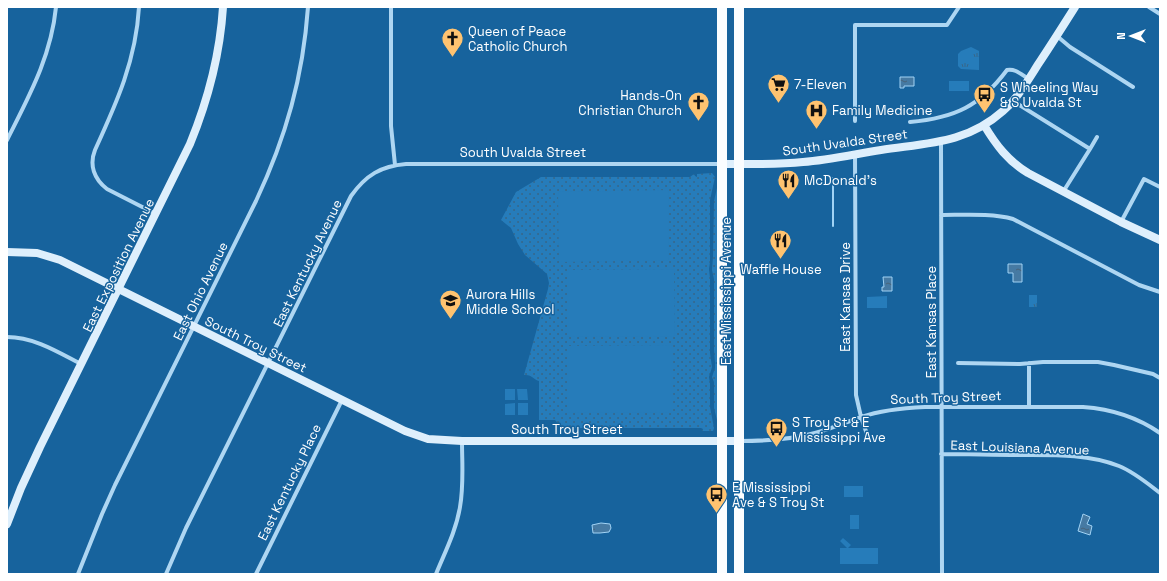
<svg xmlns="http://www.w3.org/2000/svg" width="1167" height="581" font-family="'Space Grotesk',sans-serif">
<defs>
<pattern id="grass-dots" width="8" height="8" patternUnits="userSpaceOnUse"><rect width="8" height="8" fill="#267cba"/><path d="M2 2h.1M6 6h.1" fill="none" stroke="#376688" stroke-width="1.8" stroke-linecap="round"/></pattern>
<pattern id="park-tufts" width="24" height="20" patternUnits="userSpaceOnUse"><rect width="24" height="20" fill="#267cba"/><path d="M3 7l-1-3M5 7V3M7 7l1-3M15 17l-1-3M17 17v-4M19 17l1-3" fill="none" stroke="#376688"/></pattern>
<pattern id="water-ripples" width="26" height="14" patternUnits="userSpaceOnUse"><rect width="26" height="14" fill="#467aa3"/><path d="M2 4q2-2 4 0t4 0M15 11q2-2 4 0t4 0" fill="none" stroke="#496378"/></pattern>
</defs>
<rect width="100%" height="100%" fill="#17639d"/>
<path fill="url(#grass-dots)" d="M712,173L715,177L710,200V262L709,269L710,278V353L712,367L709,377L710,383V407L714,428L713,431H702L703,429L701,428H562L555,420H539V381C534,380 532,374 524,375L548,289L549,283L547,274L525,255L518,244L511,228L501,220L516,192L541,177H690L694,174L695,176L697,177V174Z
M717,188V362L715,363L717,364V420L714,408V382L712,377L715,368V363L714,350V279L712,270L713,257L714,201Z"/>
<path fill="url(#park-tufts)" d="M971,47L979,51V70L961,69L958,66V54L961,51Z
M1029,295H1037V307H1029Z"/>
<path fill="#267cba" d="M949,81H969V91H949Z
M668,190L669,260L559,262L558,192Z
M674,269L675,336L567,337V270Z
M887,296V308H867V297Z
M673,345V412L568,413V346Z
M505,389H515V400H505Z
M517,389H527L528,400H518Z
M515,403V415H505V404Z
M518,403H528V415H518Z
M844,486H863V497H844Z
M850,515H859V529H850Z
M843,538L851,545L848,548H878V564H840V548H847L840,541Z"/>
<path fill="url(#water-ripples)" stroke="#a1d3f5" d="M900,77H914V86H904V88H900Z
M1008,264H1022V282H1013V273H1008Z
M883,277H892V291H882V287H884Z
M1083,514L1090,517L1087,524L1092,526L1090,535L1078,531Z
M601,523L610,524L611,528L609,532L600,533H593L592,525Z"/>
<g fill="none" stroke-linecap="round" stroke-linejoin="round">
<path stroke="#a1d3f5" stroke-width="2" d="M833,178V226"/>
<path stroke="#aed6f2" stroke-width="4" d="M139,7C136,60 117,102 95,150C89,165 94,179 107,189L156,214
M391,7V126L395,165
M1149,7L1160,14
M1057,36L1070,47L1133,87
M1013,101L1090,149L1063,192
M855,121V25H947L959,7
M910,122C955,118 980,106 1007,70C1015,68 1022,75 1029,79
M7,140C29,96 51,57 56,7
M941,142L942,574
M1090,149L1097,137
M855,154L856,395L861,417L868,437
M941,215C963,215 993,213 1013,219L1139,285L1160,292
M1121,222L1144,179L1160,187
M7,337C34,337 58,352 81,364
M958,363L1020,364L1043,362H1098L1114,365L1153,374L1160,378
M1029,407V363
M739,441C765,441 790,440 815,433C831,429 846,422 861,417C882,410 903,408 925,407H1083C1111,409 1137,417 1160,433
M941,454C968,454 995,455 1022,455C1054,455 1088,454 1119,466C1134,472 1147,483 1160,493
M78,574L102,514L115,485L256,201C286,137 303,77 308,7
M166,574L186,528L351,196C366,175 381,166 406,164H721
M256,574L342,400
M436,574C445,552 456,531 460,507C464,485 462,463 462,441"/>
<path stroke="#deeffc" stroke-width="8" d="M984,125C996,145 1008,161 1028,173L1121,222L1160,240
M721,164C749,164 776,165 803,162C829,160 855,154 881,150C926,143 966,144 1003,111C1018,98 1028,80 1039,63C1051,45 1063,26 1075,7
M7,252L37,253L60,260L405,431L428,439L462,441H739
M7,524L21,488L40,447L190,144C208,100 220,55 223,7"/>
<path stroke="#fafdff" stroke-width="10" d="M722,7V574
M739,7V574"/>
</g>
<defs>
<symbol id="church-pin" viewBox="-11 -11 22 30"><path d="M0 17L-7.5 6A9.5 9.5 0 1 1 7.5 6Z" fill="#ffc370" stroke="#17639d"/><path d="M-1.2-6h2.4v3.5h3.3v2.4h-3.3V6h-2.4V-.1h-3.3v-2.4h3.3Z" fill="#111"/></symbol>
<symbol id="supermarket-pin" viewBox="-11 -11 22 30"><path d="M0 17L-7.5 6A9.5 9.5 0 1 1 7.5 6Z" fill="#ffc370" stroke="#17639d"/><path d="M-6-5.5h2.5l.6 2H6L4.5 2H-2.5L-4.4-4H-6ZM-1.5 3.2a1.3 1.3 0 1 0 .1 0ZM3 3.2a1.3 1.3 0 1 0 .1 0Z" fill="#111"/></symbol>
<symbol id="bus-pin" viewBox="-11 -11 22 30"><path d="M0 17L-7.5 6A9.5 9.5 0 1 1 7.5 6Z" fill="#ffc370" stroke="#17639d"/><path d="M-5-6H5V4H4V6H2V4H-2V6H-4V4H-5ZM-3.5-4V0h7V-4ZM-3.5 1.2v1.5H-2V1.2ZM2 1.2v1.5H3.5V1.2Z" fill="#111"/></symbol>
<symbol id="hospital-pin" viewBox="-11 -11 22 30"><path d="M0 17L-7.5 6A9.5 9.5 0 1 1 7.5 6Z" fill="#ffc370" stroke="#17639d"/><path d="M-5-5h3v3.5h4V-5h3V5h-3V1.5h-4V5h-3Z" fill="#111"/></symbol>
<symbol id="restaurant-pin" viewBox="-11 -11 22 30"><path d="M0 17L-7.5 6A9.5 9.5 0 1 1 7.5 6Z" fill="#ffc370" stroke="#17639d"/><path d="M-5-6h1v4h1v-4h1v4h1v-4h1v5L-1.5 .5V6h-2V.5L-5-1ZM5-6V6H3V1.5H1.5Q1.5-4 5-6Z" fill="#111"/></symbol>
<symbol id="school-pin" viewBox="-11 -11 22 30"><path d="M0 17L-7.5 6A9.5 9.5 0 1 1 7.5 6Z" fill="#ffc370" stroke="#17639d"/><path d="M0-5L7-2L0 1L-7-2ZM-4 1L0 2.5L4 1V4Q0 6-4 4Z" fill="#111"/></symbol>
</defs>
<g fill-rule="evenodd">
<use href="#church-pin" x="440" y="26" width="25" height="34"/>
<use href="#supermarket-pin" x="766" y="72" width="25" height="34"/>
<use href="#bus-pin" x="972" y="82" width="25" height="34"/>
<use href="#church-pin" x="686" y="90" width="25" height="34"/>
<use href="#hospital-pin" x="804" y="98" width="25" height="34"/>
<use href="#restaurant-pin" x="776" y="168" width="25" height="34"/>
<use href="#restaurant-pin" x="768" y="228" width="25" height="34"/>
<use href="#school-pin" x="438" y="288" width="25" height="34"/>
<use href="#bus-pin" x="764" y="416" width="25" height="34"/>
<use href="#bus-pin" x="704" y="482" width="25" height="34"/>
</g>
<g text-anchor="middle" stroke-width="3" stroke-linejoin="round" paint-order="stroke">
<g font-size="13" fill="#fff" stroke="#17639d" text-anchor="start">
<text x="468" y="36">Queen of Peace<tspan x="468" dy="15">Catholic Church</tspan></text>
<text x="794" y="89">7-Eleven</text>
<text x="1000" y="92">S Wheeling Way<tspan x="1000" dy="15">&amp; S Uvalda St</tspan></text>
<text x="682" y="100" text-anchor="end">Hands-On<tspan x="682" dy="15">Christian Church</tspan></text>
<text x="832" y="115">Family Medicine</text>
<text x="804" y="185">McDonald's</text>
<text x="781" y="274" text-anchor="middle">Waffle House</text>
<text x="466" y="299">Aurora Hills<tspan x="466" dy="15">Middle School</tspan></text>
<text x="792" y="427">S Troy St &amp; E<tspan x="792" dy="15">Mississippi Ave</tspan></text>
<text x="732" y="492">E Mississippi<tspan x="732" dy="15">Ave &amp; S Troy St</tspan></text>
</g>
<g font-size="13" fill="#fff" stroke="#17639d">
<text transform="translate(845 142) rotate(-8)" y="5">South Uvalda Street</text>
<text x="523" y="157">South Uvalda Street</text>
<text transform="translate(307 263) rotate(-64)" y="5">East Kentucky Avenue</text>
<text transform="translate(118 265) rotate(-64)" y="5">East Exposition Avenue</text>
<text transform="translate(200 291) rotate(-64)" y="5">East Ohio Avenue</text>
<text transform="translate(726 291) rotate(-90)" y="5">East Mississippi Avenue</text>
<text transform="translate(845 297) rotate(-90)" y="5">East Kansas Drive</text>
<text transform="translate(931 322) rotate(-90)" y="5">East Kansas Place</text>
<text transform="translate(256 344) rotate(26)" y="5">South Troy Street</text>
<text transform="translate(946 397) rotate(-2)" y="5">South Troy Street</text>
<text x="567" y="434">South Troy Street</text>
<text transform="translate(1020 447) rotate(2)" y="5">East Louisiana Avenue</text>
<text transform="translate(289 482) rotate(-64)" y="5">East Kentucky Place</text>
</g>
</g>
<rect width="1167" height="581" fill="none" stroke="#ffffff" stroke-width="16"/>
<g transform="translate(1131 36) rotate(270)" stroke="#17639d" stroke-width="3" paint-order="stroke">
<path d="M0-3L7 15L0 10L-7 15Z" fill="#ffffff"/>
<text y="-6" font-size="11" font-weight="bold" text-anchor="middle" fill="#ffffff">N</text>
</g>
</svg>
